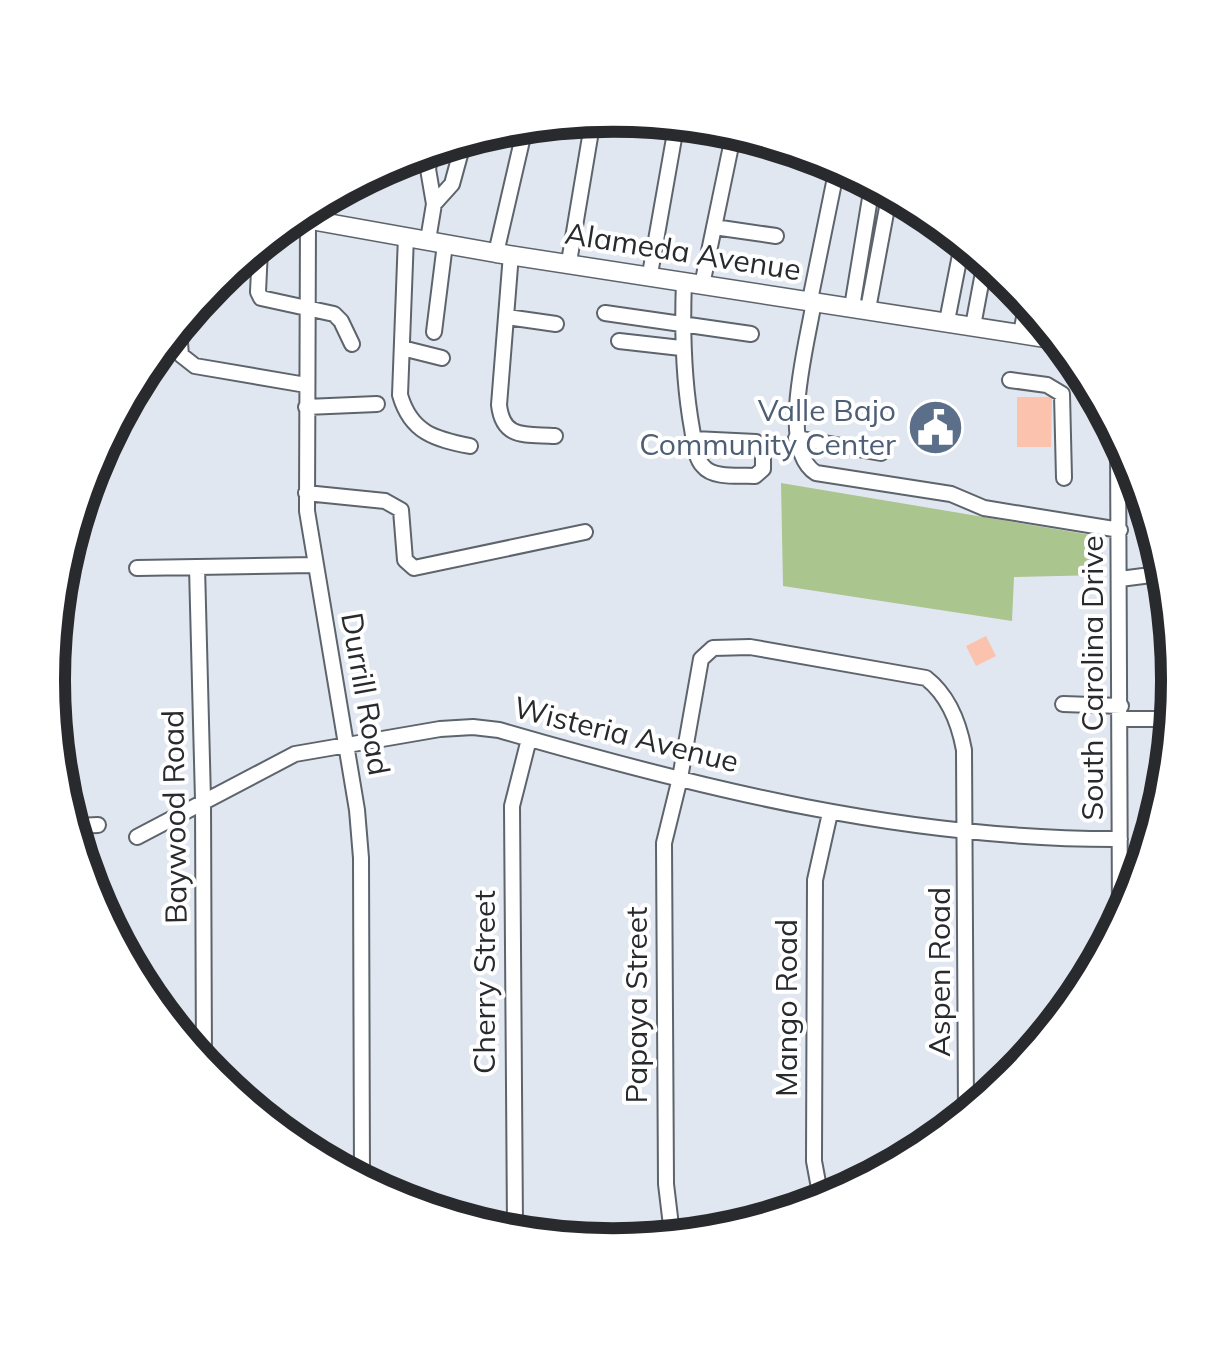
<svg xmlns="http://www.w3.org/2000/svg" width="1226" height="1360" font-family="Mulish,sans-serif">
<rect width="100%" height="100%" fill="#e1e7f1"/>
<path fill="#abc58f" d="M781,483L1103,537L1102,575L1014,577L1012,621L783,586Z"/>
<path fill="#fbc2ad" d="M991,266L1009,278L1006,295L987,291Z
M1017,397H1052L1051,447H1017Z
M986,636L996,656L976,666L966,646Z"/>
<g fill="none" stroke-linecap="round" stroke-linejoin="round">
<defs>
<path id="minor" d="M434,204L452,184L463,144
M308,219L307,511L357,810L361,858L362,1179
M714,227L776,236
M406,236L400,395C411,433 435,439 470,446
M428,240L434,204L428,169L432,150
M260,249L258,292L261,298L334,314L341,321L352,344
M496,253L524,132
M511,254L499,405C503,440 526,434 555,436
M569,262L593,119
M650,274L676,127
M684,281C682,332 683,379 692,429C694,440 695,458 703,466C713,479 741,475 755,476L763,469V448L756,442L694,439
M702,285L732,141
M810,300L838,163
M814,301C808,341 777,449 816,473L951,494L984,508L1120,530
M852,307L872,186
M868,309L889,197
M605,313L751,334
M507,317L556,324
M947,321L960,255
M973,326L985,262
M179,331L181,355L195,366L306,385
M434,332L445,244
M1021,333L1027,302
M619,341L681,348
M402,348L442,358
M1010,380L1047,385L1062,394L1064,478
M306,407L377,404
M1118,437L1120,919
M796,438L881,453
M306,493L385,501L401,510L405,560L414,568L585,532
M197,567L203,800L204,1066
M137,568L314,565
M1120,579L1151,575L1154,558
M1063,704L1121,706
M1122,719H1171
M77,826L98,825
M137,837L295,754L440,729L473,727L499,730C702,789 908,840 1120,839
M822,1204L814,1161L815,880L830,813
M515,1226L512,806L529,739
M672,1234L666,1184L664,843L680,778L701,659L713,648L750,647L926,678C949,696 959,723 964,750L966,1111"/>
<path id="major" d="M305,219L496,253L1052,339"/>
</defs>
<use href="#minor" stroke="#5e646c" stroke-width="18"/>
<use href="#major" stroke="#5e646c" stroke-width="21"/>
<use href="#minor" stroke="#fff" stroke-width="14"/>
<use href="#major" stroke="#fff" stroke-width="18"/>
</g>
<defs>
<symbol id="civic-disc" viewBox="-11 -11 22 22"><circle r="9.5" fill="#5c6f8a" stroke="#fff"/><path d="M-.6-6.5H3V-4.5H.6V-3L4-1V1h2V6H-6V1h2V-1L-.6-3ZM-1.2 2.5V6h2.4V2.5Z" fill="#fff"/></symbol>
</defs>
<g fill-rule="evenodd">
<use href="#civic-disc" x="904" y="396" width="63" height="63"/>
</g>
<g text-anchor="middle" stroke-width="8" stroke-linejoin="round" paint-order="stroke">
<g font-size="30" fill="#282a2e" stroke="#fff">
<text transform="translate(683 252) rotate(9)" y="10">Alameda Avenue</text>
<text transform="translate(1093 678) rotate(-90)" y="10">South Carolina Drive</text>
<text transform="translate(365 694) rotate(80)" y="10">Durrill Road</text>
<text transform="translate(626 735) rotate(14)" y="10">Wisteria Avenue</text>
<text transform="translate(175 817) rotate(-91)" y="10">Baywood Road</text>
<text transform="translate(940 972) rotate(-90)" y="10">Aspen Road</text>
<text transform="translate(485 982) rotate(-90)" y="10">Cherry Street</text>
<text transform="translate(637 1005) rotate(-90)" y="10">Papaya Street</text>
<text transform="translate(787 1008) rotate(-90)" y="10">Mango Road</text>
</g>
<g font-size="30" fill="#4e5e75" stroke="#fff" text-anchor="end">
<text x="896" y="421">Valle Bajo<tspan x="896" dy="34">Community Center</tspan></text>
</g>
</g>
<path d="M0 0H1226V1360H0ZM65 680a548 548 0 1 1 1096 0a548 548 0 1 1-1096 0Z" fill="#fff" fill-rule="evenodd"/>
<path fill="none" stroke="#282a2e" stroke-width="12" d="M65 680a548 548 0 1 1 1096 0a548 548 0 1 1-1096 0Z"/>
</svg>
